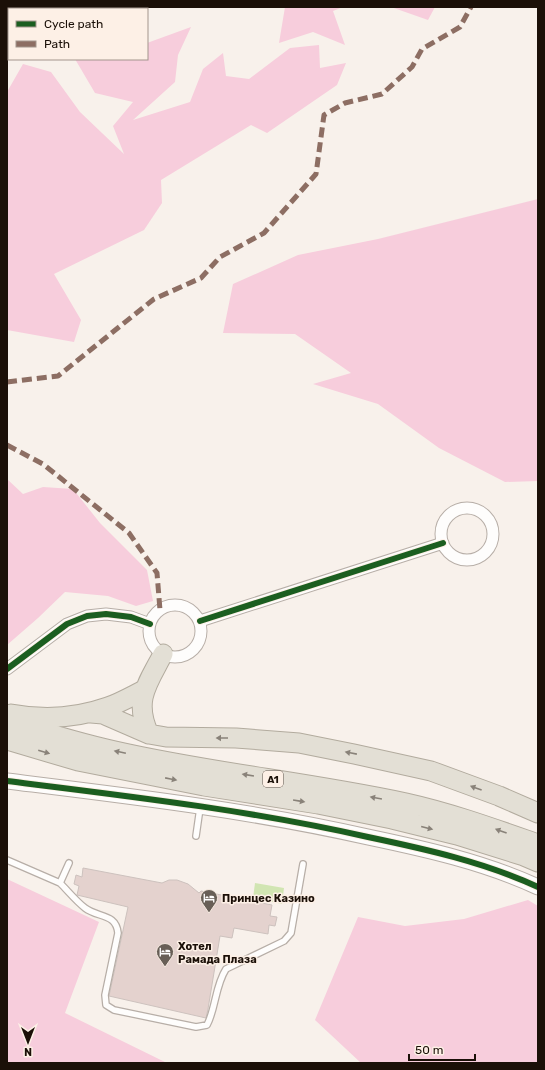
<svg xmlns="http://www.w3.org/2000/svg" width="545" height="1070" font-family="Rubik,sans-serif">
<rect width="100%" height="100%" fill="#f8f1eb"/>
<path fill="#f7cddc" d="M285,7H343L333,11L345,45L313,32L279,43Z
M391,7H435L428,20Z
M191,27L178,55L175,82L133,120L190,102L203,69L223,53L226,76L249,79L290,48L319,45L320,68L346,63L337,85L267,133L251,125L161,180L162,203L144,230L54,274L81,320L74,342L7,330V92L23,64L51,72L80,112L124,154L113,126L133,102L95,93L75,59H147V43Z
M538,199V481L505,482L439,448L378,404L313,384L351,373L295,334L223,333L233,284L298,255L378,239Z
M7,479L23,494L43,487L73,489L100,523L147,570L153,601L136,606L108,596L65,592L38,618L7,645Z
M7,879L99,922L65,1013L167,1063H7Z
M528,900L538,906V1063H361L315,1020L358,917L405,926L464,919Z"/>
<path fill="#d1e5b2" d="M255,883L284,888L282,904L253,898Z"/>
<path fill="#e4d2ce" stroke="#cdc2be" d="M83,868L162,883L169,880H177L188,884L199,893L201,891L272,905L270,916L277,917L275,926L269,925L268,934L234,928L232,938L220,936L208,1009L206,1018L109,996L128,907L77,895L79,886L74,884L76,875L82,877Z"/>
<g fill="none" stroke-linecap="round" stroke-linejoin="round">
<defs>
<path id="lane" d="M196,836L200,808
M7,860L60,883L69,863
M60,883C68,891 76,901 85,908C98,918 116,913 118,933L105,995L106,1005L114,1010L196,1027L207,1025C216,1008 215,986 226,969L284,941L291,933L303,864"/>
<path id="street" d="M441 534a26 26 0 1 1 52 0a26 26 0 1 1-52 0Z
M149 631a26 26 0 1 1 52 0a26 26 0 1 1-52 0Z
M200,621L443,543
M7,669L67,624L87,616L106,614L131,617L150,624"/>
<path id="secondary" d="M7,781C128,796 249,810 368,837C425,849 484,862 538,887"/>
<path id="highway" d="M91,713L103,714L149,734L166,737L236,738L299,743L354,754L431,771L499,796L538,813
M11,714C43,720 77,718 108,707C120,703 132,696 144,690
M7,721C43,732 78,743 115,751C211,773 309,782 406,803C451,813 495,829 538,844
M149,734C133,700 148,683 163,654
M7,740L78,761L204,786L318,804L392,819L457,835L524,856L538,862"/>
</defs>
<use href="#lane" stroke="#b7aea7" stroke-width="8"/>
<use href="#street" stroke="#b7aea7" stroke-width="13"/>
<use href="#secondary" stroke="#b7aea7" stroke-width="17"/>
<use href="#highway" stroke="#b2ab9e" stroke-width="21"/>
<use href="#lane" stroke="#fefdfc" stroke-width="5.5"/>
<use href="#street" stroke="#fefdfc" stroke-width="11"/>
<use href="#secondary" stroke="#fefdfc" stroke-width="15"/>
<use href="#highway" stroke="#e3dfd5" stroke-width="19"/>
<path stroke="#8d6e63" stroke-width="5" stroke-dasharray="10 5" stroke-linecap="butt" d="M7,382L58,376L154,299L201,278L220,257L264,233L316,174L324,115L345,103L382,94L412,67L422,49L460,27L471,7
M7,445L43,464L129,533L157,573L160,610"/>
<defs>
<path id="cycleway" d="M200,621L443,543
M7,669L67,624L87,616L106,614L131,617L150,624
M7,781C128,796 249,810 368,837C425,849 484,862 538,887"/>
</defs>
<use href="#cycleway" stroke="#fdf0e6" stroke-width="8"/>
<use href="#cycleway" stroke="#1b5e20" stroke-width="6"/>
</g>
<defs><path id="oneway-solid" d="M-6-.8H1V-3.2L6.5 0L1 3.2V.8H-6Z"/></defs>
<g fill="#898279">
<use href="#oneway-solid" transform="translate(222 738) rotate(180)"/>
<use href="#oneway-solid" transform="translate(44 752) rotate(16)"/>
<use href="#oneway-solid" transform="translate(120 752) rotate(-168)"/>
<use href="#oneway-solid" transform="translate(351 753) rotate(-169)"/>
<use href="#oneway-solid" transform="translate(248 775) rotate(-171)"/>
<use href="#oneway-solid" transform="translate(171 779) rotate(11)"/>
<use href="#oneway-solid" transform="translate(476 788) rotate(-160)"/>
<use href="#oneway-solid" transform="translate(376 798) rotate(-170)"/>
<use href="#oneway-solid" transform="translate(299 801) rotate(9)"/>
<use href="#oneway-solid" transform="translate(427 828) rotate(14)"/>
<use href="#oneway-solid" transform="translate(501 831) rotate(-160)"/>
</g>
<defs>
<symbol id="hotel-pin" viewBox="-11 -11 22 30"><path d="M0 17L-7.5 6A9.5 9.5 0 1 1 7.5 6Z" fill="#685f57" stroke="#fdf0e6"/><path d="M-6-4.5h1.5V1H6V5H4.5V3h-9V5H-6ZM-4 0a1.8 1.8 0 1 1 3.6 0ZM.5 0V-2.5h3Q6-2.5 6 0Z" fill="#fff"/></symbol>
</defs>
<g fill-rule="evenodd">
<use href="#hotel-pin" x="199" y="888" width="20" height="27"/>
<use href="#hotel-pin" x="155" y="942" width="20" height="27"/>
</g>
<g text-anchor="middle" stroke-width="3" stroke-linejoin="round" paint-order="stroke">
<rect fill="#fdf0e6" stroke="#5f534b" stroke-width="1" x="263" y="771" width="20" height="16" rx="3"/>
<g font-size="10" font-weight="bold" fill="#1b1008">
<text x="273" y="783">A1</text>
</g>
<g font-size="11" font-weight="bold" fill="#1b1008" stroke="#fdf0e6" text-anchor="start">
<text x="222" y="902">Принцес Казино</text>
<text x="178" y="950">Хотел<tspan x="178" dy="13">Рамада Плаза</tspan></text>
</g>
</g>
<rect width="545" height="1070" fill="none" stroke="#1b1008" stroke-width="16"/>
<rect x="8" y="8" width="140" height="52" fill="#fdf0e6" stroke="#a3968d"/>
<rect x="16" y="21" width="20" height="6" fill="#1b5e20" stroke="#a3968d"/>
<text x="44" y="28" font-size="12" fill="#1b1008">Cycle path</text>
<rect x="16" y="41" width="20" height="6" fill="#8d6e63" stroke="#a3968d"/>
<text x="44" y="48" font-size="12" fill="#1b1008">Path</text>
<g transform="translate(28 1042) rotate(180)" stroke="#fdf0e6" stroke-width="3" paint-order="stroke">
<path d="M0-3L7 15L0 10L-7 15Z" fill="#1b1008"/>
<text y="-6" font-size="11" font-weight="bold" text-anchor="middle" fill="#1b1008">N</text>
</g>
<path d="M409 1054v6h66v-6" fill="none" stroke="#1b1008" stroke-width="2"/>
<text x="415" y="1054" font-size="12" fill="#1b1008" stroke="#fdf0e6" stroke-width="3" paint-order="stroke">50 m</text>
</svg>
